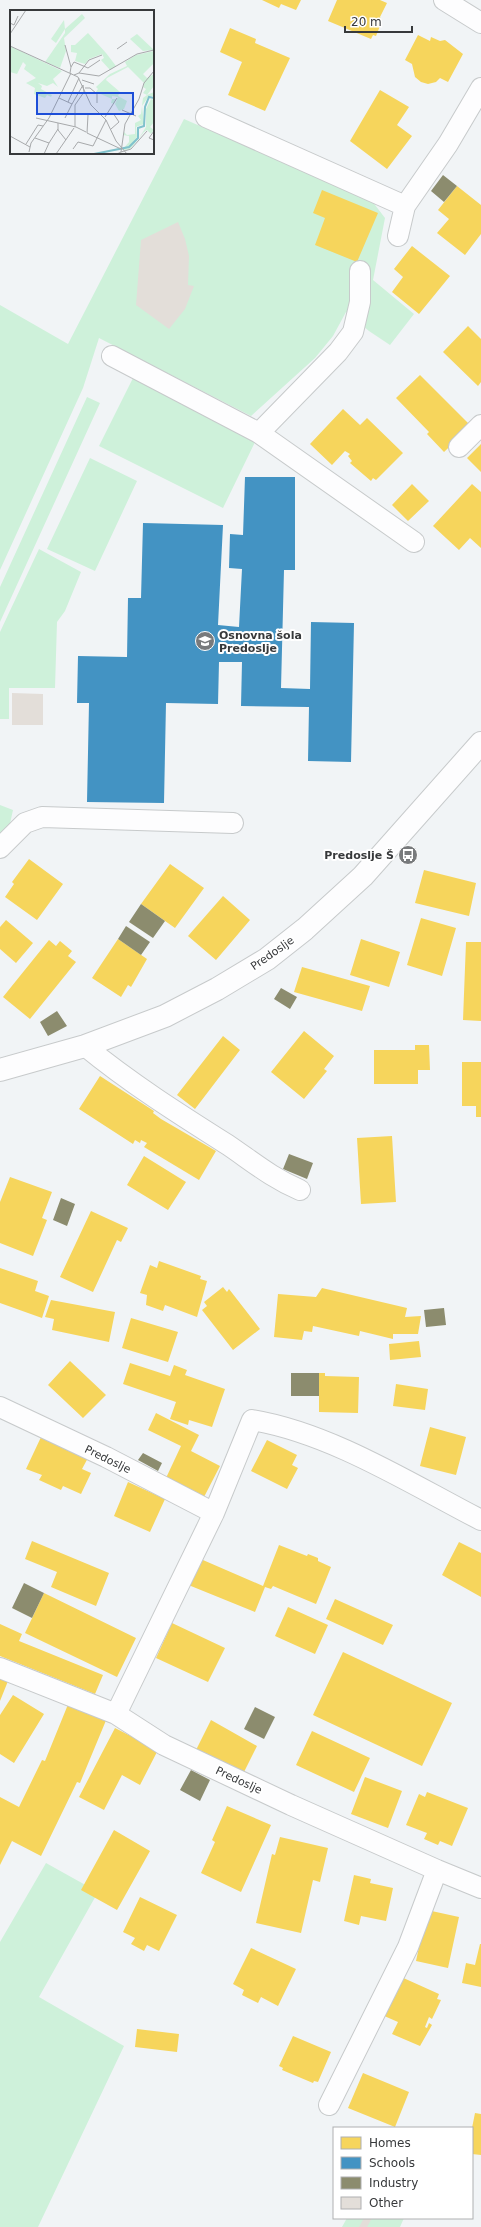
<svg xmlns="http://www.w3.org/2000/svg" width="481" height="2227" font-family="'DejaVu Sans',sans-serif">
<rect width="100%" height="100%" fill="#f1f4f6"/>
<path fill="#cef1da" d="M184,119L372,201L385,218L373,280L414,314L390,345L369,331L346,312L333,336L315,358L251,416L99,338L83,388L0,570V305L68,344Z
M133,378L256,440L223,508L99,446Z
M87,397L100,403L0,622V587Z
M90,458L137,481L95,571L47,549Z
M39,549L81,572L65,611L57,622L55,688H9V719H0V632Z
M0,805L13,810L9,828L0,838Z
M46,1863L98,1892L39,1997L124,2046L38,2227H0V1942Z
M347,2218H404L400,2227H342Z"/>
<path fill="#f6d55c" d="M262,0H301L296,10L281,4L279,8Z
M337,0H380L387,3L380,17L382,21L376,36L373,35L371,39L328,21Z
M230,28L256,39L255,43L290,58L265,111L228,95L242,62L220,52Z
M418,35L430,41L431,37L440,41L445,40L463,54L448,82L440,78L436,82L428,84L421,82L415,77L412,64L405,60Z
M380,90L409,107L397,125L412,136L387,169L350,141Z
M457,186L481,205V234L465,255L437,233L449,219L438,210Z
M322,190L378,213L357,262L315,245L325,218L313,213Z
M412,246L450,276L419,314L392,292L403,277L394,269Z
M468,326L481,339V382L478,386L443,352Z
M420,375L471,426L444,452L427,434L429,432L396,398Z
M343,409L360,425L367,418L403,453L376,480L373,478L371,481L350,463L352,461L348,456L350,454L345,451L332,465L310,444Z
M481,444V472L467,458Z
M412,484L429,501L408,521L392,505Z
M472,484L481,492V548L470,538L459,550L433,526Z
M29,859L63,884L37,920L5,897L14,884L12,882Z
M170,864L204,888L175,928L141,904Z
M424,870L476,883L469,916L415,903Z
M223,896L250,920L216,960L188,936Z
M421,918L456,928L442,976L407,965Z
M6,920L33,943L16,963L0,949V927Z
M118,939L147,959L131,987L128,985L121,997L92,978Z
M361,939L400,952L389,987L350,975Z
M49,940L56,946L60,941L72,951L68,956L76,962L30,1019L3,997Z
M466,942H481V1021L463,1020Z
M302,967L370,986L362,1011L294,992Z
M304,1031L334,1056L324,1069L327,1071L304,1099L271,1072Z
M223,1036L240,1050L195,1109L177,1095Z
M415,1045H429L430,1070H418V1084H374V1050H415Z
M462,1062H481V1117H476V1106H462Z
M100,1076L154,1111L153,1113L161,1119L216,1151L199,1180L144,1147L147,1143L141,1140L140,1143L135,1140L133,1144L79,1109Z
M392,1136L396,1202L361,1204L357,1138Z
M144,1156L186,1182L168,1210L127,1185Z
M10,1177L52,1192L42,1218L47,1220L33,1256L0,1243V1202Z
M91,1211L128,1228L121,1242L117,1240L93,1292L60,1277Z
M159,1261L201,1276L200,1279L207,1281L197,1317L165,1305L163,1311L146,1305L147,1295L140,1293L150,1265L157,1268Z
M0,1268L38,1281L35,1291L49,1296L42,1318L0,1303Z
M223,1287L227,1292L229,1289L260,1329L233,1350L202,1310L207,1306L204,1302Z
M322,1288L407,1308L405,1317L421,1316L418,1334H393V1339L360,1331L359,1336L313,1326L312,1332L304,1331L302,1340L274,1337L278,1294L316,1297Z
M51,1300L115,1312L109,1342L52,1330L54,1319L45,1317Z
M131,1318L178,1332L168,1362L122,1348Z
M419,1341L421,1357L390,1360L389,1344Z
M70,1361L106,1395L83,1418L48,1385Z
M130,1363L170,1376L174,1365L187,1370L185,1375L225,1389L212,1427L189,1420L188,1425L170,1419L176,1402L123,1384Z
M319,1373H325V1376L359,1377L358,1413L319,1412Z
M396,1384L428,1389L425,1410L393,1406Z
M156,1413L199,1435L191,1451L220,1466L204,1497L166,1478L181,1446L148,1430Z
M430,1427L466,1437L456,1475L420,1466Z
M42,1435L89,1456L82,1469L91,1473L81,1494L63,1486L61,1490L39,1480L42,1475L26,1469Z
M267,1440L297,1455L292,1465L298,1468L287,1489L251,1471Z
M128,1482L165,1499L150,1532L114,1516Z
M32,1541L109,1573L96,1606L51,1587L57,1572L25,1559Z
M459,1542L481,1553V1597L442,1575Z
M279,1545L307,1556L308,1554L318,1558V1561L331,1567L316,1604L273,1586L271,1589L265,1587L255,1612L186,1584L196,1557L263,1586Z
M44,1593L136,1638L117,1677L25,1633Z
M335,1599L393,1625L383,1645L326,1619Z
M288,1607L328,1625L315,1654L275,1636Z
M172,1623L225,1648L208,1682L156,1658Z
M0,1624L22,1634L19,1641L103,1675L95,1694L0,1656Z
M343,1652L452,1703L422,1766L313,1715Z
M0,1678L8,1681L0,1701Z
M13,1695L44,1714L14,1763L0,1754V1715Z
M69,1702L107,1718L80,1783L77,1782L41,1856L12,1841L0,1865V1797L19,1807L42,1760L45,1761Z
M211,1720L257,1746L242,1776L195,1752Z
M115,1728L158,1750L140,1785L122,1775L104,1810L79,1797Z
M312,1731L370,1758L354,1792L296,1765Z
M365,1777L402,1791L388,1828L351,1814Z
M427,1792L468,1808L452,1846L440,1841L438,1845L424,1839L427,1833L406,1825L419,1794L425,1797Z
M227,1806L271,1825L241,1892L201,1873L215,1842L212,1840Z
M114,1830L150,1851L117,1910L81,1890Z
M280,1837L328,1848L320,1882L313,1880L301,1933L256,1923L272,1854L275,1855Z
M354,1875L371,1879L370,1883L393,1888L386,1921L361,1916L359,1925L344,1921Z
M140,1897L177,1915L159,1951L147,1945L144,1951L131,1944L135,1938L123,1932Z
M427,1910L459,1917L448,1968L416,1961Z
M480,1944H481V1987L462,1983L466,1963L475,1965Z
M251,1948L296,1969L278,2006L261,1997L258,2003L242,1995L244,1990L233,1984Z
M399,1976L439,1994L437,1999L441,2000L432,2019L429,2017L425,2027L427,2028L429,2023L432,2025L420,2046L392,2034L398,2022L382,2015Z
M137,2029L179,2034L177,2052L135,2047Z
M293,2036L331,2052L318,2082L314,2081L313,2083L282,2070L283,2068L279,2066Z
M363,2073L409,2092L395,2127L348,2108Z
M475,2113L481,2114V2155L472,2154V2128Z"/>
<path fill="#4393c3" d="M245,477H295V570H284L281,688L310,689L311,622L354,623L351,762L308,761L309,707L241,706L242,662H219L218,704L166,703L164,803L87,802L89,703H77L78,656L127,657L128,598H141L143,523L223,525L218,625L239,627L242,569L229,568L230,534L243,535Z"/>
<path fill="#8c8c6e" d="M443,175L457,186L444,202L431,191Z
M141,904L165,921L153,938L129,922Z
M126,926L150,942L141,955L118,939Z
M281,988L297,997L290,1009L274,999Z
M57,1011L67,1026L48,1036L40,1022Z
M289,1154L313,1163L307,1179L283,1169Z
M61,1198L75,1204L67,1226L53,1220Z
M444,1308L446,1325L426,1327L424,1310Z
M291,1373H319V1396H291Z
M143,1453L162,1463L158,1471L138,1460Z
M24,1583L44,1593L32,1618L12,1608Z
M255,1707L275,1717L264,1739L244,1729Z
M191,1770L210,1780L200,1801L180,1790Z"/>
<path fill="#e3ded9" d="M178,222L185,239L189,256L188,285L194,286L185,309L169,329L136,305L141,240Z
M12,693L43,694V725H12Z
M364,2218H372L367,2227H359Z"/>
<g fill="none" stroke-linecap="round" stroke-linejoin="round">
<defs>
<path id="minor" d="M444,0L481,23
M206,117L405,206
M398,236L405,206L448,144L481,88
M112,356L259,433L414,542
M259,433L338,352L353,332L360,302V271
M459,447L481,425
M0,848L25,823L42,817L233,823
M85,1046C130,1083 179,1114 228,1145C253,1162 272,1178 300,1190
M0,1407L106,1457L214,1513
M0,1668L116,1714L164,1745L291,1805L437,1870L481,1888
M116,1714L214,1513L252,1420C331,1433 411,1484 481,1520
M329,2105L408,1947L437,1870"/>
<path id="tertiary" d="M0,1070L85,1046L165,1016L217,989L267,959L305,929L363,876L481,743"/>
</defs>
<use href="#minor" stroke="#c7cacb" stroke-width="22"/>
<use href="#tertiary" stroke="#c7cacb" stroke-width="24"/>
<use href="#minor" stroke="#fdfdfe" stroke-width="20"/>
<use href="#tertiary" stroke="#fdfdfe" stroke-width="22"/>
</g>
<defs>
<symbol id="school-disc" viewBox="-11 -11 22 22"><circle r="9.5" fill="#787a7c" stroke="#fff"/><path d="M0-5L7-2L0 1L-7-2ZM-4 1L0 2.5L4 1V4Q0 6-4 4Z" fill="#fff"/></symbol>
<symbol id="bus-disc" viewBox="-11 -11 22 22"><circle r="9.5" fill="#787a7c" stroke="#fff"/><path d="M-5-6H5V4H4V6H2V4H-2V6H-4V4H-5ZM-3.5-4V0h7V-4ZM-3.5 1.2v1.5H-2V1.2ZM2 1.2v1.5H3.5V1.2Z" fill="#fff"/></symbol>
</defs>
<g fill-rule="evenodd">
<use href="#school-disc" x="194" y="630" width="22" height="22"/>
<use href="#bus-disc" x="397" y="844" width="22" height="22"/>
</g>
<g text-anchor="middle" stroke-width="4" stroke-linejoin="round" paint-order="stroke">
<g font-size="11" font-weight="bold" fill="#37393b" stroke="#fff" text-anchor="start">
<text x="219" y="639">Osnovna šola<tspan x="219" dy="13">Predoslje</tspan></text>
<text x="394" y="859" text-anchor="end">Predoslje Š</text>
</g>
<g font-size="11" fill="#37393b" stroke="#fff">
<text transform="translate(272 953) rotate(-35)" y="4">Predoslje</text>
<text transform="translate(108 1459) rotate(26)" y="4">Predoslje</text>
<text transform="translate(239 1780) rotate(25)" y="4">Predoslje</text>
</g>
</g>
<g transform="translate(10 10)">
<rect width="144" height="144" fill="#f1f4f6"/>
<path d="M72,4L75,8L54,28L56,41L50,58L35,52L55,23V19L46,33L41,29L54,10L55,19ZM78,23L96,43L106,56L100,60L91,50L94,48L92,44L79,49L75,54L65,51L67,43L61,42V35H65ZM127,24L144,40L133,41L120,29ZM0,36L52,61L43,69L48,77L43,73L37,76L28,73L32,76L31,79L42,85L41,87L37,85L35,88L24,84L25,78L16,73L26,68L14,59L16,55L13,52L7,64L0,62ZM144,41V53L133,64L137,68L144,64V76L137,85L144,82V86H139L132,96L134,114L126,117L127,127L116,140L129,128L136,117V99L141,89L144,90V112L140,117L144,120L141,124L137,120L134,122L121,138L115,141L113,139L119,132V126L113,125L114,122L117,125L125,124V113L131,110L128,106L131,104L133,88L137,85L133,83L136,79L133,77L134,73L118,57L97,68L96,70L110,82L108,86L117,91L114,99L109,101L105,94L108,87L102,86V89H106L104,94L101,93L102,89L86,82L88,79L86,77L100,64L117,56L115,52L126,45Z" fill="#cef1da"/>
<path fill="none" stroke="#80c2cc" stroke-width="2" d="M84,144L119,137L128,128V118L134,116L135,97L139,87L144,88"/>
<path fill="none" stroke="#a7a9ab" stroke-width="1" d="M0,13L4,15L8,6M0,24L16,0M55,35L61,57L60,63M0,36L68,67L81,95L96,110L106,131L117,144M107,39L117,32M61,57L64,52L78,58L90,50M69,63L79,50L92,45M64,65L69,63L89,66L127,44L144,40M72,70L84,74M75,78H80L87,84V93M49,88L62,94L55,108M58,92L69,68M62,94L73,75M112,100L126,106M78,105L77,123L111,139M95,107L107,88M26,108L66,117L76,122M48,113V120L56,130M65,117V95L74,82L73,75M101,119L109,112L103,103M144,121L139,128L144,130M0,126L20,137M25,128L39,133L34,144M39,133L48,119M16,134L28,115L33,116M63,139L68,132L83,136L96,110M19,142L21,133L39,108L61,63M111,142L121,139L137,121M46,144L64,118M107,144L111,142L115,114L129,89L134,73L144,61"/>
<path fill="#1d4ed8" fill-opacity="0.15" stroke="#1d4ed8" stroke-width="2" d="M27,83H123V104H27Z"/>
<rect width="144" height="144" fill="none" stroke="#37393b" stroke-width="2"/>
</g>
<rect x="333" y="2127" width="140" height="92" fill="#ffffff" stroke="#afb0b1"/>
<rect x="341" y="2137" width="20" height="12" fill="#f6d55c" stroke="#afb0b1"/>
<text x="369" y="2147" font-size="12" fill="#37393b">Homes</text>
<rect x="341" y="2157" width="20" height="12" fill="#4393c3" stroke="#afb0b1"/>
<text x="369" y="2167" font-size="12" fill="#37393b">Schools</text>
<rect x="341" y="2177" width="20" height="12" fill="#8c8c6e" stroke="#afb0b1"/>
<text x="369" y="2187" font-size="12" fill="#37393b">Industry</text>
<rect x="341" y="2197" width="20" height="12" fill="#e3ded9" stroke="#afb0b1"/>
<text x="369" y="2207" font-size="12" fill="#37393b">Other</text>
<path d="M345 26v6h67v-6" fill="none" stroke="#37393b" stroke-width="2"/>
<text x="351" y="26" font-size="12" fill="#37393b" stroke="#ffffff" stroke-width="3" paint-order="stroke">20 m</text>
</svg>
